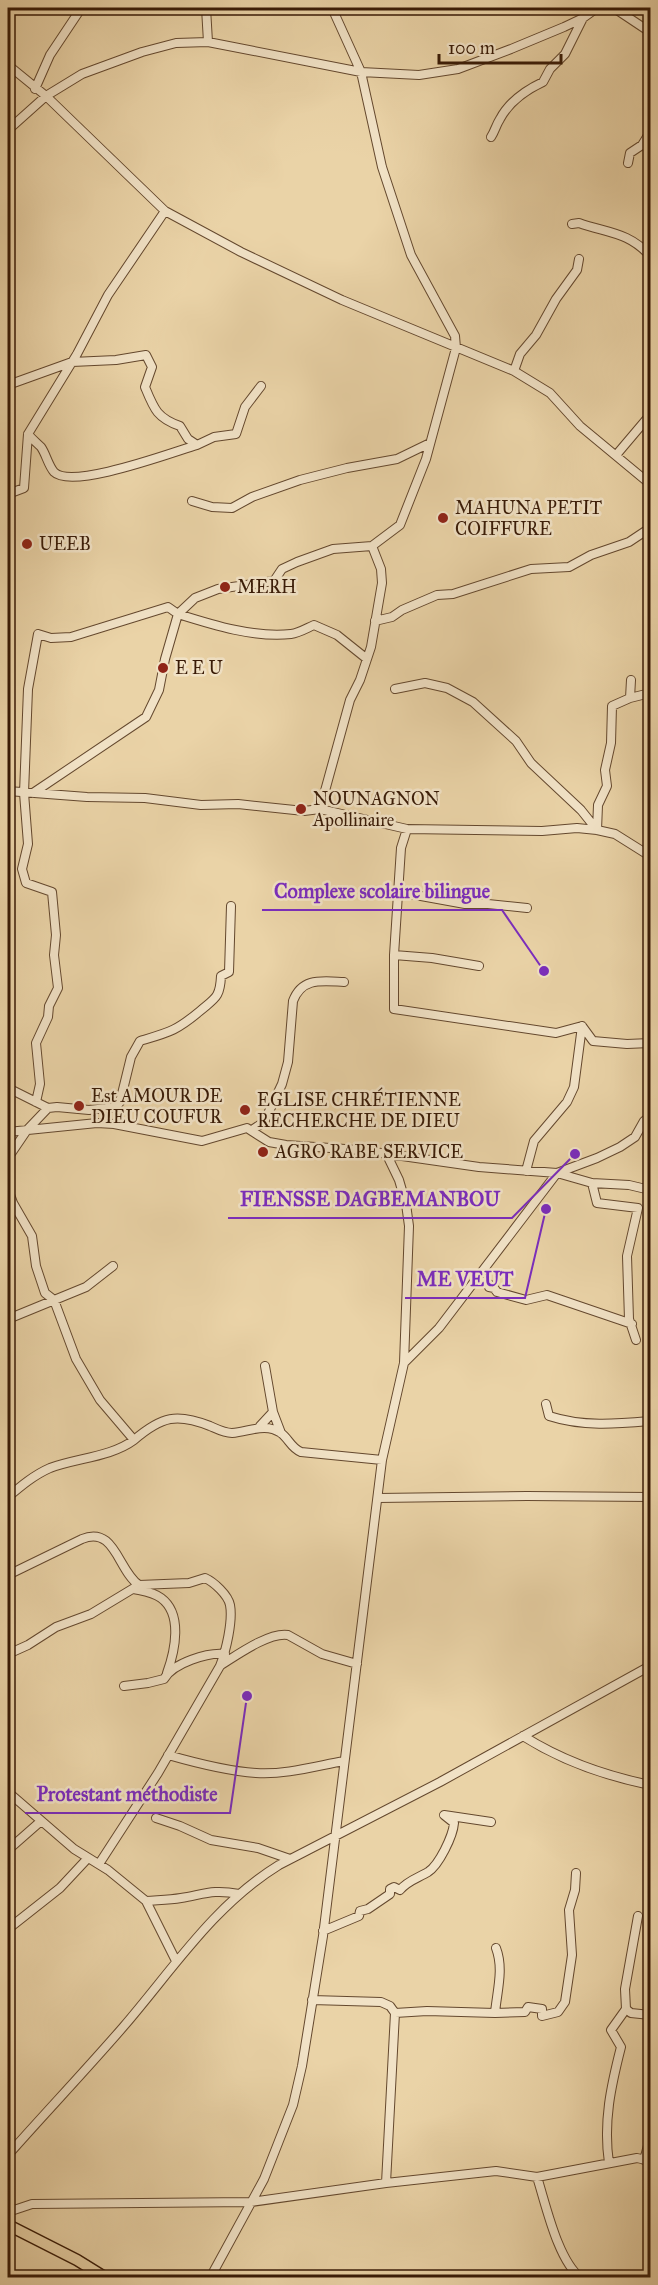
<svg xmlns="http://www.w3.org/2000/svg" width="658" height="2285" font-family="'IM FELL Great Primer',serif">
<rect width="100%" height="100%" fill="#ead3a7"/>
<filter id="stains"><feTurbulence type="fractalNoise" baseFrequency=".00333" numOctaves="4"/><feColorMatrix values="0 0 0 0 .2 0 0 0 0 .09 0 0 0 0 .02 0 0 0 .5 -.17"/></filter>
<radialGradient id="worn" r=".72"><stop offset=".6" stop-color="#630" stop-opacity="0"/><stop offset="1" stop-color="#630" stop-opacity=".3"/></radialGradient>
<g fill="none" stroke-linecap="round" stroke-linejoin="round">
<defs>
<path id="minor" d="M206,8L208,42
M614,8L650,32
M8,65L46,96L165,211L241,252L342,300L514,371L550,393L580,426L650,484
M35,89L50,55L78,13L79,8
M8,130L46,96L82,74L142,52L176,43L208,42L361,72L419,75L458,69L511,49L564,27L583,18L597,8
M491,137C495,131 496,125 500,119C509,102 526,90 543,82L550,69L565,54L583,18
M628,163L630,153L642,145L650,132
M572,224L579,223C607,233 629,232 650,256
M514,371L520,354L536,335L556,299L577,270L579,259
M8,385L72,362L116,360L146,355L152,367L145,387C154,409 157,418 180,426L188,439L197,445L214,437L236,434L245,407L261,386
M28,434C32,439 37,443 41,447C46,454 48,465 54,472C72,490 173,452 197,445
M617,454L650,415
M8,494L24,488L28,434L77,354L108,295L165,211
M192,501L212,507L232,508L252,497L300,480L347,468L397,459L430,443
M375,621L392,617L402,610L437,595L453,594L531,569L569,567L591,555L629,542L650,528
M395,689L425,683L447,688L473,702L516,741L531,763L581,810L597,830L598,805L607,786L605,770L611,743L612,706L630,698L631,680
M630,698L650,693
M8,791L87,797L145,798L201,805L238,804L304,811L320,809L407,829L542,831L577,828L597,830L615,834L650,856
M33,793L146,717L159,690L165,659L178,614C213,625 254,638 291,634C299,633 307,628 314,625L337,635L367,659
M320,809L350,700L360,680L371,647L382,583L381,569L372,546L400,525L426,459L456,348L455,336L411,255L382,167L361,72L332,8
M407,829L401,848L394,955L432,958L479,966
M399,892L465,904H488L527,908
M394,955V1009L556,1033L582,1026L593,1041L627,1044L650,1043
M8,1088L48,1108
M36,1102L40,1084L36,1043L48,1017L49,1006L58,988L54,955L56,935L52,892L26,883L22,869L28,844L24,793L28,689L38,634L51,638L71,637L168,607L178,614L195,598L218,589L274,581L282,569L297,562L333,549L372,546
M252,1130L264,1122L282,1084L288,1062L293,1001C302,977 322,981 344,982
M8,1132L97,1123L114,1124L202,1141L247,1128L269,1142L286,1145L360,1150L479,1167L557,1173L592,1183L629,1185L650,1190
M8,1158L27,1130L48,1108L57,1107L89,1110L116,1107L120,1102L131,1057L140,1041C170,1032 176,1031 200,1011C215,998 220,998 221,976L229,972L231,906
M526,1171L534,1141L567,1102L574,1087L582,1026
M592,1183L597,1203L638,1208L627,1256L629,1319L636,1340
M8,1189L13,1203L32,1236L36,1266L45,1293L54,1300L76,1359L100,1400L134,1440C162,1416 177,1413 210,1426C217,1429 224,1433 232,1433C249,1432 265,1422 281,1433C289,1439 291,1448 301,1452L382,1460
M477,1279L489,1284V1287L494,1288L497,1292L526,1300L547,1295L632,1324
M8,1319L86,1287L113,1266
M404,1363L439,1328L557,1173L597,1158L620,1147L635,1137L644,1121L650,1116
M546,1404L549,1416C583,1427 616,1424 650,1421
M273,1412L281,1433
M260,1426L273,1412L265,1366
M8,1497C21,1486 34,1475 50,1468C77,1458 111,1457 134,1440
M378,1498L527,1496L650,1497
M8,1575L82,1539C115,1525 118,1571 139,1585L189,1583L205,1578C214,1582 228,1595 230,1605C233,1621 226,1651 220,1666L158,1773L99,1864
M134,1589C143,1591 153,1592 161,1598C183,1614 175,1651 167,1673
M8,1654L28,1645L56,1627L91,1614L139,1585
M221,1665C237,1655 269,1632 288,1635L322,1654L357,1664
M124,1686L148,1683L164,1679C173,1663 208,1652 225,1654
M523,1736C561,1760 606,1776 650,1785
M168,1755C196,1763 226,1771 256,1773C285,1775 316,1766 344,1761
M8,1792L74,1849L108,1870L146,1901L176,1961
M156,1818L180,1826L211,1840L258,1848L290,1859
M8,1850L41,1821
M146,1901C158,1900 169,1900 181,1898C205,1894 213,1889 239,1894
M638,1916L625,1989L626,2009L631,2013L650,2015
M8,1929L60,1888L88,1858
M323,1931L359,1916L360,1911L368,1909L390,1894V1889L394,1887L400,1890C407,1881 418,1878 428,1872C439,1865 453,1836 454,1823L444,1815L491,1822
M312,2000L381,2002L390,2006L395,2013L386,2183
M395,2013L427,2011L495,2013C497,1991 504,1969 496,1948
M495,2013L525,2012L528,2007L542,2009V2016L558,2012L565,2002L572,1955L569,1910L575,1890L576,1873
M8,2155C46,2112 86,2070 124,2026C173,1969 214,1905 279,1865L440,1782L650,1666
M644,2160L649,2142L650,2121
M609,2163C603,2122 611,2086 621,2047L611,2030L626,2009
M537,2177C546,2205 558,2261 581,2278
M8,2212L32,2204L251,2202L386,2183L496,2171L537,2177L637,2158L650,2161
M210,2278L264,2179L293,2105L302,2066L323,1936L382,1460L404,1363L409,1226L406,1204L399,1180L386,1153"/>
<path id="major" d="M8,2225L77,2260L106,2278"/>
</defs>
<use href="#minor" stroke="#64482e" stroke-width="10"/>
<use href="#major" stroke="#381a06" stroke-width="13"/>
<use href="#minor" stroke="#f1e2c6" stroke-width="8"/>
<use href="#major" stroke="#ead3a7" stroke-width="10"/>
</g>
<g fill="#8f2418" stroke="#f1e2c6" stroke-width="2">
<circle cx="443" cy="518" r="6"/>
<circle cx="27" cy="544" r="6"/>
<circle cx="225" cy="587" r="6"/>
<circle cx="163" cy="668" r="6"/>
<circle cx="301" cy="809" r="6"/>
<circle cx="79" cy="1106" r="6"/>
<circle cx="245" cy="1110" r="6"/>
<circle cx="263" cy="1152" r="6"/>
</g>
<g text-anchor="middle" stroke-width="5" stroke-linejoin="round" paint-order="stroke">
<g font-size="18" fill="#381a06" stroke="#f1e2c6" text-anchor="start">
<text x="455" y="514">MAHUNA PETIT<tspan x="455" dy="21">COIFFURE</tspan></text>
<text x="39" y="550">UEEB</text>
<text x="237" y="593">MERH</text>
<text x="175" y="674">E E U</text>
<text x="313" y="805">NOUNAGNON<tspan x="313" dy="21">Apollinaire</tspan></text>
<text x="91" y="1102">Est AMOUR DE<tspan x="91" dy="21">DIEU COUFUR</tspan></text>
<text x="257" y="1106">EGLISE CHRÉTIENNE<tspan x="257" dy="21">RECHERCHE DE DIEU</tspan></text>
<text x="275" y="1158">AGRO RABE SERVICE</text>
</g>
</g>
<path fill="none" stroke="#7b2cbf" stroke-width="2" d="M544 971L502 910H262M575 1154L512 1218H228M546 1209L525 1298H405M247 1696L230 1813H25"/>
<g fill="#7b2cbf" stroke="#f1e2c6" stroke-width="2">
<circle cx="544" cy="971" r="6"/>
<circle cx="575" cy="1154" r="6"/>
<circle cx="546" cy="1209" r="6"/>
<circle cx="247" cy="1696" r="6"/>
</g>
<g font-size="20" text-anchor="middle" font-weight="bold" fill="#7b2cbf" stroke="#f1e2c6" stroke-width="5" stroke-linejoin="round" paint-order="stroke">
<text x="382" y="898">Complexe scolaire bilingue</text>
<text x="370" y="1206">FIENSSE DAGBEMANBOU</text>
<text x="465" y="1286">ME VEUT</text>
<text x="127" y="1801">Protestant méthodiste</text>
</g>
<rect width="658" height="2285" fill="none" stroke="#ead3a7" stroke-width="30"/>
<rect x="9" y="9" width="640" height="2267" fill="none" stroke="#381a06" stroke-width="3"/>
<rect x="15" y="15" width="628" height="2255" fill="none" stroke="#381a06" stroke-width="1.5"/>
<path d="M439 54v9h122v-9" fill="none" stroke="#381a06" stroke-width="3"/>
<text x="448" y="54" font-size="18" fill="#381a06" stroke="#f1e2c6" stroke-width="4.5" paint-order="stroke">100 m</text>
<rect width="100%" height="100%" filter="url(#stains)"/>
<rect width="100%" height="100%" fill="url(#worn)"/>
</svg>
